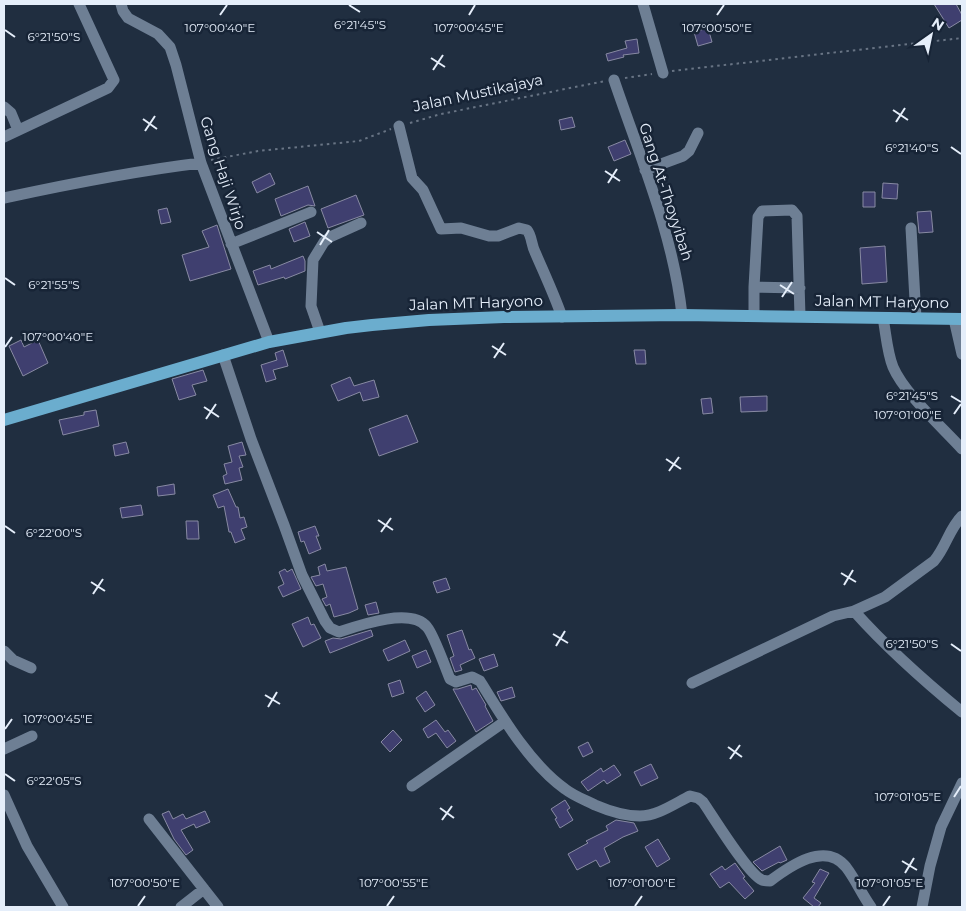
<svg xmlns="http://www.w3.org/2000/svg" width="966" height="911" font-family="Montserrat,sans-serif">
<rect width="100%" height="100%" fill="#202e40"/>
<path fill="#3f3f6f" stroke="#888aa3" d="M934,4H956L962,15V20L949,28Z
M708,28L712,42L698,46L694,32Z
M637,39L639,53L623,55L624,57L608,61L606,54L627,48L625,41Z
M572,117L575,127L561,130L559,120Z
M625,140L631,154L614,161L608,147Z
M270,173L275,184L257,193L252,182Z
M883,183L898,184L897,199L882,198Z
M308,186L315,206L308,205L281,216L275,199Z
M863,192H875V207H863Z
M356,195L364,215L328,228L321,209Z
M167,208L171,222L161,224L158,210Z
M931,211L933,232L919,233L917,212Z
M305,222L310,236L294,242L289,229Z
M217,225L231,269L190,281L182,255L209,247L202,231Z
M885,246L887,282L862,284L860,248Z
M303,256L305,261V271L285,279L284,277L258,285L253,271L270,265L271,269Z
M21,340L24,347L38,340L48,363L23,376L9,346Z
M283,350L288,366L273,370L276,379L266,382L261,365L277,360L275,353Z
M634,350H645L646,364H636Z
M203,370L207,381L192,385L196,395L179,400L172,379Z
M350,377L354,386L374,380L379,397L363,401L360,392L338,401L331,385Z
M767,396V411L741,412L740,397Z
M711,398L713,413L703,414L701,399Z
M96,410L99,426L63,435L59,420L84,415V412Z
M407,415L418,442L379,456L369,429Z
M126,442L129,453L115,456L113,445Z
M242,442L246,455L239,456L243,467L239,468L242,480L225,484L223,476L227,474L224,464L232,462L228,446Z
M174,484L175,494L158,496L157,487Z
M228,489L236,507H238L240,518L244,517L247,527L241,529L245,539L235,543L231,532H229L224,506L218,508L213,495Z
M141,505L143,515L122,518L120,508Z
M186,521H198L199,539H187Z
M315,526L319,536H316L321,549L309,554L304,541L301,542L298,532Z
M325,564L327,571L346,567L358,609L349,613L334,617L330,604L326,606L322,599L327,597L323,584L316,586L311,577L320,575L318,567Z
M285,569L287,572L292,569L301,589L283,597L278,587L284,584L279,572Z
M446,578L450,589L437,593L433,582Z
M376,602L379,613L368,615L365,605Z
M308,617L311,625L314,624L321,638L303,647L292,624Z
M371,630L373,636L330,653L325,641L333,638L341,639Z
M462,630L469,650L471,649L475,658L460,665L462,670L455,672L450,658L454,656L447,635Z
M405,640L410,651L388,661L383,650Z
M426,650L431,662L417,668L412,656Z
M494,654L498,666L484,671L479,659Z
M400,680L404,693L392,697L388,684Z
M471,685L472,690L476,688L486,705L485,706L493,721L476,732L453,689H458Z
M512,687L515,697L501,701L497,692Z
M426,691L435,705L425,712L416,698Z
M436,720L445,732L448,730L456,741L447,748L436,733L428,738L423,729Z
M393,730L402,740L390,752L381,742Z
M588,742L593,752L583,757L578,747Z
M651,764L658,778L641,786L634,772Z
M614,765L621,775L607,784L604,780L588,791L581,782L601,768L603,772Z
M565,800L570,808L567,810L573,820L560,828L555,819L557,818L551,809Z
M169,811L173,819L183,814L186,819L205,811L210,822L196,828L194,824L181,830L193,850L186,855L174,839L162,814Z
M616,820L634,823L638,831L623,837L604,848L610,862L600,867L596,860L577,870L568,854L588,843L586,841L608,830L606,826Z
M658,839L670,859L657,867L645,847Z
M780,846L787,860L780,863L779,862L762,871L753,862Z
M735,863L745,877L743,878L754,891L745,899L729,882L720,888L710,874L722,866L725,870Z
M820,869L829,873L814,898L821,903L818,907H814L803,898L815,883L812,882Z"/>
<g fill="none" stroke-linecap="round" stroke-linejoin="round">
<path stroke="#687484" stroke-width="2" stroke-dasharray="2.5 4" stroke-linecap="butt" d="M672,71L962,38
M625,78L652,74
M410,123L441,114L605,81
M211,160L258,151L359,141L391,129"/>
<path stroke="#6e7f94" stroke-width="11" d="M121,4L123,11L128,18L158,34L170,47L176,65L201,163L269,342
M643,4L663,73
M614,80C640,157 673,233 682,315
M4,107L11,113L18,130
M399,126L412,178L423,190L441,229L461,228L489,236H498L519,228L527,230C532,236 531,244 535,252C544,273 554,294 562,317
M4,137L108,88L114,80L79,4
M645,170L683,156L689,151L698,133
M4,198C69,184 134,171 201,163
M911,228L916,318
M231,244L311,212
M754,287L800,288
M754,316V287L758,217L762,211L792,210L797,216L800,316
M883,318C886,333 887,352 893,367C904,393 942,427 962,449
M954,319L962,354
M320,332L311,306L313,260L324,242L330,237L361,223
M223,355L251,439L284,525L302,575L325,621L330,628L339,632C360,625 411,607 427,627C434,635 445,667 450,679L456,682L472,677L480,681C502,717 530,764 565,789C574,796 585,800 595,805C609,811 625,816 640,816C657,816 674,804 690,796L698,798L703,802C714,818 748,874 762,880C765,881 768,881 770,881C790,866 825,841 846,867C856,880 862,895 871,907
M854,611L885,597L934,561C946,547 949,529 962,516
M4,651L13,660L31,668
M692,683L833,616L854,611C887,648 923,680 962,712
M4,749L32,736
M412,786L504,722
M4,795L27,846L63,907
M149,819L218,907
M181,907L204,889
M922,907L930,866L941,827L962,783"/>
<path stroke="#6badce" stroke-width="12" d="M4,420L269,342L346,328L372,325L429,320L504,317L682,315L962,319"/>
</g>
<path fill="none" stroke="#e5eefa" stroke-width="2" d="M349,5L360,12M220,15L227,5M469,15L475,5M717,15L724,5M5,30L15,37M431,58L445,67M433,70L443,55M893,110L908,120M143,119L157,129M896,122L905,108M145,131L155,116M951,147L961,154M605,171L620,181M608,183L617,169M317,232L332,242M320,245L329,230M5,278L15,285M780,285L794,294M782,297L792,282M492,346L506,355M5,347L12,337M494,358L504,343M951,396L961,402M204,407L219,417M954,414L961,404M206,419L216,404M666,459L681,469M669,471L679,457M378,520L393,530M5,526L15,533M381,532L391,518M841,573L856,582M91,582L105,591M844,585L853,570M93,594L103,579M553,634L568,643M951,644L961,651M556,646L565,631M265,695L280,704M268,707L277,692M5,729L12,719M728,747L742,757M730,759L740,745M5,774L15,781M954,797L961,786M440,808L454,818M442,820L452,806M902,861L917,870M905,873L914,858M138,906L145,896M387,906L394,896M635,906L642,896M883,906L890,896"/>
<g text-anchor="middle" stroke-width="5" stroke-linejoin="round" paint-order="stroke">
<g font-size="15" fill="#e5eefa" stroke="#172436">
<text transform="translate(478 93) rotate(-12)" y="5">Jalan Mustikajaya</text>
<text transform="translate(223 173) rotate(72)" y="5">Gang Haji Wirjo</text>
<text transform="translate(666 192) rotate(72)" y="5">Gang At-Thoyyibah</text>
<text transform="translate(882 302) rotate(1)" y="5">Jalan MT Haryono</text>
<text transform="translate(476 303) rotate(-2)" y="5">Jalan MT Haryono</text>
</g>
</g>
<g font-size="12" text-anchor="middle" fill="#e5eefa" stroke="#172436" stroke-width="5" stroke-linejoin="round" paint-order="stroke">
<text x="360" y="29">6°21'45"S</text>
<text x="469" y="32">107°00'45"E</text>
<text x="220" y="32">107°00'40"E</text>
<text x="717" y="32">107°00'50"E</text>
<text x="54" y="41">6°21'50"S</text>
<text x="912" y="152">6°21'40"S</text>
<text x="54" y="289">6°21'55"S</text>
<text x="58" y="341">107°00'40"E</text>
<text x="912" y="400">6°21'45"S</text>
<text x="908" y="419">107°01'00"E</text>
<text x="54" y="537">6°22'00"S</text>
<text x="912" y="648">6°21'50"S</text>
<text x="58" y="723">107°00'45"E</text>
<text x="54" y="785">6°22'05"S</text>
<text x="908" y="801">107°01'05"E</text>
<text x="145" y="887">107°00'50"E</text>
<text x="394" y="887">107°00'55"E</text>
<text x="642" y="887">107°01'00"E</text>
<text x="890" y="887">107°01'05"E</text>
</g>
<rect width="966" height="911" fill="none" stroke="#e5eefa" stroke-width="10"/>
<g transform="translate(931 35) rotate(33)" stroke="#172436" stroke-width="4" paint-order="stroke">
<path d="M0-4L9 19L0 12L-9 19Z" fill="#e5eefa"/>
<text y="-8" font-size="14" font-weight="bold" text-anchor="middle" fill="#e5eefa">N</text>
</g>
</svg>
